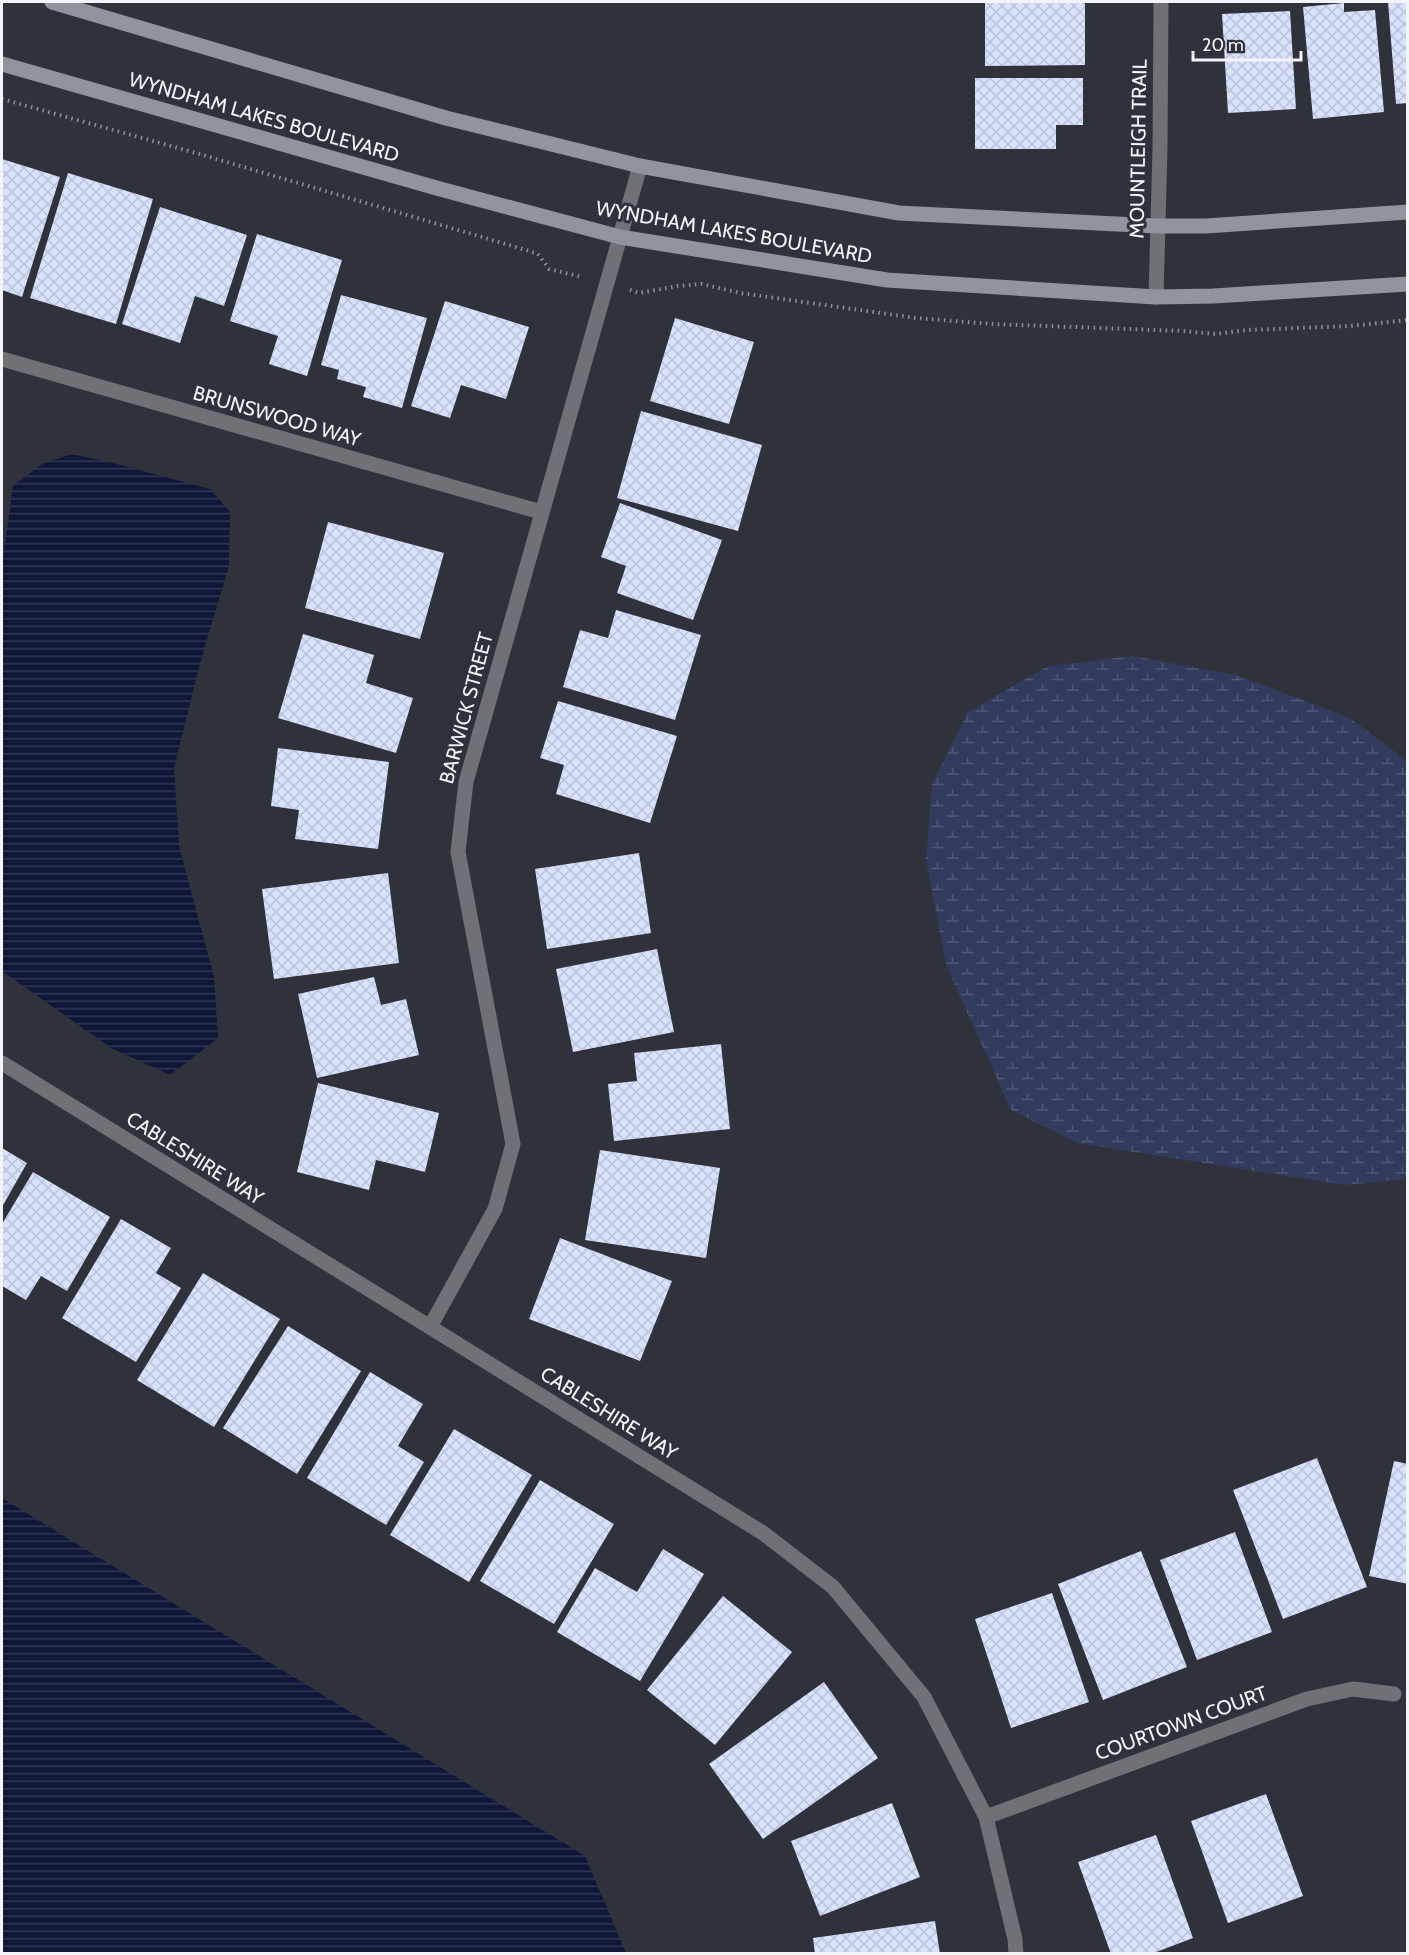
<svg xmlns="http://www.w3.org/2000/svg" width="1409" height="1955" font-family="Cabin,sans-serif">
<defs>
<pattern id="wetland-marsh" width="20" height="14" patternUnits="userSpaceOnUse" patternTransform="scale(1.5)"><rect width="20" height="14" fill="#323b5e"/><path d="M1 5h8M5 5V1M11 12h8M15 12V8" fill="none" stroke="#505876"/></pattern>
<pattern id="water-rules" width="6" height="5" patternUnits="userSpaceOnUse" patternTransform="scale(1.5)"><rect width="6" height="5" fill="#0f1638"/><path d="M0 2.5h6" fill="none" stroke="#323856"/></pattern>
<pattern id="building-cross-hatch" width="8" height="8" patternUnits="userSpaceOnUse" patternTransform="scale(1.5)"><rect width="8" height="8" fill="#d8e1fd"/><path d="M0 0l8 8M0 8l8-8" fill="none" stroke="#bbc3d9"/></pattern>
</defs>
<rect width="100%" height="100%" fill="#2f313b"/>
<path fill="url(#wetland-marsh)" d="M1133,656L1239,676L1350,718L1407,761V1179L1344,1185L1077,1143L1011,1110L946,965L926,860L932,784L968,712L1048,666Z"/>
<path fill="url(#water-rules)" d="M71,454L109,462L210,489L230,512L229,566L200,663L174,768L179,846L214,977L218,1038L170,1075L111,1048L2,971V567L13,486L42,464Z
M2,1498L585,1856L626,1953H2Z"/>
<path fill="url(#building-cross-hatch)" d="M985,2H1085V65L985,66Z
M1388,2H1408V103L1396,104Z
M1344,3V12L1375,10L1384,112L1313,119L1303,7Z
M1290,11L1296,109L1228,113L1222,14Z
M975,78H1083V125H1056V149H975Z
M2,159L60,177L22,297L2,290Z
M68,173L153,199L116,324L30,298Z
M160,207L247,235L224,306L195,296L180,343L122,324Z
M257,234L342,260L307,376L269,364L278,336L230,321Z
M341,295L427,318L402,408L363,397L366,387L337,379L339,370L321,365Z
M445,301L529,327L506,399L461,385L450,418L411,406Z
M675,318L754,342L729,424L650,401Z
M641,411L762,445L738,531L617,498Z
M620,503L722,540L693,620L617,593L626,566L601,557Z
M328,522L444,553L420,639L305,608Z
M616,610L701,635L675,720L563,687L580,630L608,638Z
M303,634L374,655L366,683L413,698L396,753L278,718Z
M558,701L677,736L650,823L556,794L564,765L540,758Z
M278,748L389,762L378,849L295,839L299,810L271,806Z
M639,853L651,933L547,949L535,869Z
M388,873L399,963L274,979L262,889Z
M657,949L674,1032L573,1052L556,969Z
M374,977L381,1005L406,999L419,1055L317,1078L298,994Z
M721,1044L730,1129L614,1141L608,1084L637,1081L634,1053Z
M318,1083L439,1113L425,1172L376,1160L369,1190L297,1172Z
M2,1148L27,1163L2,1207Z
M600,1150L720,1168L706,1258L585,1240Z
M33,1172L110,1217L67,1291L41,1276L26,1300L2,1286V1224Z
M121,1219L171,1248L156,1273L181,1288L136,1362L62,1318Z
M560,1238L672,1281L640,1361L529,1319Z
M203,1273L280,1319L214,1427L137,1380Z
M288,1326L361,1371L297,1474L223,1428Z
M370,1372L423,1404L398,1446L424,1462L386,1525L307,1478Z
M454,1429L532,1475L469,1582L390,1535Z
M1317,1458L1367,1587L1283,1619L1233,1490Z
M1394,1461L1408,1464V1584L1369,1576Z
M540,1480L614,1524L554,1624L480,1581Z
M1235,1532L1272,1632L1197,1660L1160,1560Z
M663,1549L704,1574L640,1681L557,1632L595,1568L637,1592Z
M1141,1551L1187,1667L1103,1700L1058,1584Z
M1052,1593L1089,1702L1011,1728L975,1619Z
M723,1596L792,1652L715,1745L647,1690Z
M824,1682L878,1758L763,1839L709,1764Z
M1266,1794L1303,1896L1228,1923L1191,1821Z
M892,1803L920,1877L820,1916L791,1841Z
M1156,1835L1193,1938L1151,1954H1111L1078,1862Z
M935,1921L940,1954H815L813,1938Z"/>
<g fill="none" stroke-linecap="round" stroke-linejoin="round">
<path stroke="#91939b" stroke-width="4" stroke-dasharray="1.5 4.5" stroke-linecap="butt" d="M2,99L196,153L526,250L538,254L549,269L582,277
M630,290L639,293L678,286L702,284L740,293L916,318L992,324L1183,331L1215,334L1247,330L1350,326L1408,320"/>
<path stroke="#6f7176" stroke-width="15" d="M1156,297L1160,149L1161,2
M2,359L541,512
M2,1063L430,1327L763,1533L833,1587L924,1697L986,1817L1015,1939L1016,1954
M430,1327L495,1209L513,1144L458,852L466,782L640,166
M986,1817L1307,1699L1353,1689L1394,1694"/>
<path stroke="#92949c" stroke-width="15" d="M52,2L446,118L640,166L899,213L1157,226H1206L1408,212
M2,64L440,189L620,237L887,280L1156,297L1213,296L1408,284"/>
</g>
<g text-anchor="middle" stroke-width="6" stroke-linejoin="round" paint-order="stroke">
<g font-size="20" fill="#f2f4fa" stroke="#2f313b">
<text transform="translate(264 117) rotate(16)" y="7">WYNDHAM LAKES BOULEVARD</text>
<text transform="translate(1138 149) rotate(-89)" y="7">MOUNTLEIGH TRAIL</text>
<text transform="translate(734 232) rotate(10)" y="7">WYNDHAM LAKES BOULEVARD</text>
<text transform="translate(277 416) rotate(16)" y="7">BRUNSWOOD WAY</text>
<text transform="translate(466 708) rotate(-75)" y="7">BARWICK STREET</text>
<text transform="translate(195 1158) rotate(32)" y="7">CABLESHIRE WAY</text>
<text transform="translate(609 1413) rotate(32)" y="7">CABLESHIRE WAY</text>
<text transform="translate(1181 1723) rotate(-20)" y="7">COURTOWN COURT</text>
</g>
</g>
<rect width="1409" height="1955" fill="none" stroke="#f2f4fa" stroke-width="6"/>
<path d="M1193 51v9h108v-9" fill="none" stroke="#f2f4fa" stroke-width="3"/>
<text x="1202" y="51" font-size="18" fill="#f2f4fa" stroke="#2f313b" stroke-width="4.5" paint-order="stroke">20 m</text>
</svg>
